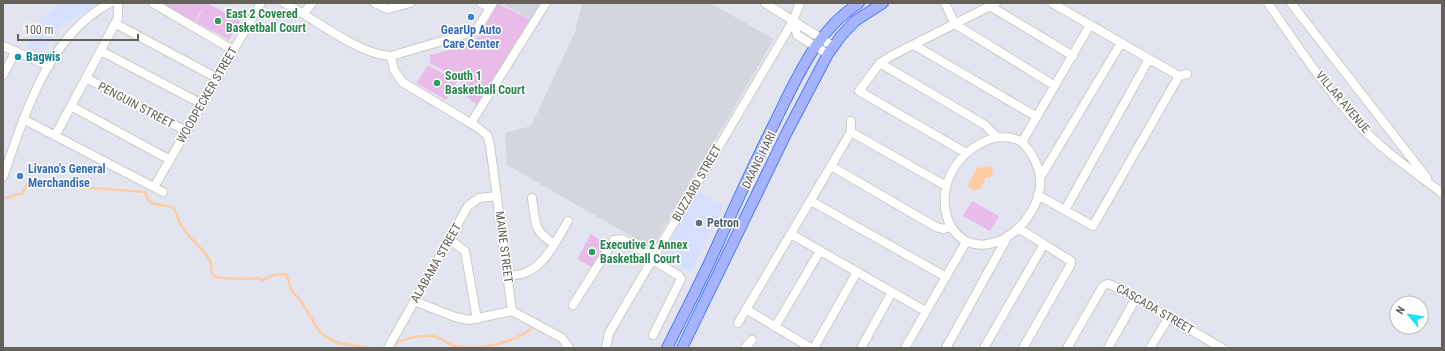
<svg xmlns="http://www.w3.org/2000/svg" width="1445" height="351" font-family="'Roboto Condensed',sans-serif">
<rect width="100%" height="100%" fill="#e2e4ef"/>
<path fill="#d6dfff" d="M62,3H100L58,27L41,55L26,47L43,16Z
M698,192L724,205L691,272L661,255Z"/>
<path fill="#d4d6dd" d="M582,3H710L774,39L652,248L507,165L505,133L531,126L575,32Z"/>
<path fill="#d2d6e1" d="M501,3H544L533,21Z"/>
<path fill="#e9bbe8" d="M156,3H207L240,21L229,40L196,22L206,4L193,24Z
M497,3L533,21L478,106L465,95L460,80L430,63V55L472,44L482,32Z
M428,65L457,82L446,100L416,83Z
M972,201L999,216L990,231L963,216Z
M591,234L608,245L593,268L577,259Z"/>
<path fill="#ffcca1" d="M992,166L993,172L990,178L986,177L980,190L976,189L974,191L967,186L977,168Z"/>
<g fill="none" stroke-linecap="round" stroke-linejoin="round">
<path stroke="#ffcca1" stroke-width="2.5" d="M3,199L23,193L27,184L44,180L65,186L145,192C148,209 163,203 174,208C177,215 179,222 183,228C190,240 202,247 209,259C213,264 209,272 214,276C218,279 252,279 257,278L263,280L274,275L286,274L292,291L301,301L319,331L328,338L339,343L369,348
M393,344C406,339 425,332 439,338C444,340 449,345 455,346C479,351 512,343 531,329"/>
<defs>
<path id="minor" d="M153,3L233,50
M284,3C314,18 359,55 391,56L473,32L479,26L493,3
M375,3L388,9L410,3
M481,3L490,8
M765,3L833,46
M945,3L955,24L1055,86
M1052,3L1179,76L1187,74
M1268,3C1296,44 1324,86 1357,123C1382,150 1413,171 1442,193
M1291,3L1427,178
M990,6L1073,56
M304,13L312,3
M793,21L797,35L828,54
M116,24L217,78
M914,45L1037,117
M3,46L49,66
M101,51L202,104
M391,56L394,70L402,82L477,127L487,135L490,145L512,311
M880,63L985,125L997,137
M3,75L16,51
M86,78L186,131
M71,106L170,160
M23,119L163,192
M471,123L546,3
M851,132L946,186
M55,136L118,18V3
M997,137C1005,137 1013,137 1020,141C1025,144 1029,150 1032,155C1036,162 1039,169 1040,177C1044,212 1003,256 968,242C958,238 950,227 947,217C937,180 961,147 997,137Z
M1022,142L1090,25
M966,153L859,91L880,63L891,56L996,3
M831,166L936,227L944,229L951,227
M3,177C25,115 47,36 110,3
M1040,178L1121,43
M154,187L261,3
M1038,195L1093,226L1179,76
M532,198C536,223 532,229 554,244
M811,201L946,277
M1065,210L1149,59
M1018,228L1071,261V264L1023,348
M791,234L925,311
M449,239L465,251L477,319
M653,260L679,276L681,279L653,335
M508,276C515,275 523,275 529,271C547,262 558,237 568,221
M414,301L455,317L469,320L512,311
M573,305L614,240L622,239L654,257
M746,309L811,348
M512,311L562,338L569,348
M738,323L851,132V121
M775,327L820,251
M388,348L468,206L479,198L497,196
M606,348L609,333L793,21L800,3
M745,348L752,340
M814,348L857,272
M861,348L892,292
M905,348L966,242
M946,348L1008,236
M984,348L1044,244
M1067,348L1103,286L1107,284L1112,285L1222,348
M1108,348L1136,298
M1150,348L1169,317"/>
<path id="major" d="M667,348C685,312 704,276 720,239C738,199 756,159 776,120C797,77 817,30 859,3
M682,348L787,132L828,54L841,36L855,21L883,3"/>
</defs>
<use href="#minor" stroke="#cecbc6" stroke-width="10"/>
<use href="#major" stroke="#4b7afe" stroke-width="12"/>
<use href="#minor" stroke="#fff" stroke-width="8"/>
<use href="#major" stroke="#a6b3ff" stroke-width="10"/>
</g>
<g fill="#3f7fe0" stroke="#fff" stroke-width="1.5">
<circle cx="471" cy="17" r="4"/>
<circle cx="20" cy="176" r="4"/>
</g>
<g fill="#2e9e5b" stroke="#fff" stroke-width="1.5">
<circle cx="218" cy="21" r="4"/>
<circle cx="437" cy="83" r="4"/>
<circle cx="592" cy="252" r="4"/>
</g>
<circle fill="#0f9aa8" stroke="#fff" stroke-width="1.5" cx="18" cy="57" r="4"/>
<circle fill="#5c6f8a" stroke="#fff" stroke-width="1.5" cx="699" cy="223" r="4"/>
<g text-anchor="middle" stroke-width="3" stroke-linejoin="round" paint-order="stroke">
<g font-size="12" font-weight="bold" fill="#27864d" stroke="#fff" text-anchor="start">
<text x="226" y="18">East 2 Covered<tspan x="226" dy="14">Basketball Court</tspan></text>
<text x="445" y="80">South 1<tspan x="445" dy="14">Basketball Court</tspan></text>
<text x="600" y="249">Executive 2 Annex<tspan x="600" dy="14">Basketball Court</tspan></text>
</g>
<g font-size="12" font-weight="bold" fill="#366cbe" stroke="#fff">
<text x="471" y="34">GearUp Auto<tspan x="471" dy="14">Care Center</tspan></text>
<text x="28" y="173" text-anchor="start">Livano's General<tspan x="28" dy="14">Merchandise</tspan></text>
</g>
<g font-size="12" font-weight="bold" fill="#0d838f" stroke="#fff" text-anchor="start">
<text x="26" y="61">Bagwis</text>
</g>
<g font-size="12" fill="#64605a" stroke="#fff">
<text transform="translate(207 95) rotate(-60)" y="4">WOODPECKER STREET</text>
<text transform="translate(1343 102) rotate(50)" y="4">VILLAR AVENUE</text>
<text transform="translate(136 105) rotate(28)" y="4">PENGUIN STREET</text>
<text transform="translate(759 160) rotate(-64)" y="4">DAANG HARI</text>
<text transform="translate(697 183) rotate(-60)" y="4">BUZZARD STREET</text>
<text transform="translate(504 247) rotate(83)" y="4">MAINE STREET</text>
<text transform="translate(436 263) rotate(-60)" y="4">ALABAMA STREET</text>
<text transform="translate(1155 309) rotate(30)" y="4">CASCADA STREET</text>
</g>
<g font-size="12" font-weight="bold" fill="#4e5e75" stroke="#fff" text-anchor="start">
<text x="707" y="227">Petron</text>
</g>
</g>
<rect width="1445" height="351" fill="none" stroke="#64605a" stroke-width="8"/>
<g transform="translate(1409 315) rotate(300)"><circle r="19" fill="#ffffff" stroke="#c1bfbd"/>
<path d="M0-3L7 15L0 10L-7 15Z" fill="#1de4f9"/>
<text y="-6" font-size="11" font-weight="bold" text-anchor="middle" fill="#64605a">N</text>
</g>
<path d="M18 34v6h120v-6" fill="none" stroke="#64605a" stroke-width="2"/>
<text x="24" y="34" font-size="12" fill="#64605a" stroke="#ffffff" stroke-width="3" paint-order="stroke">100 m</text>
</svg>
